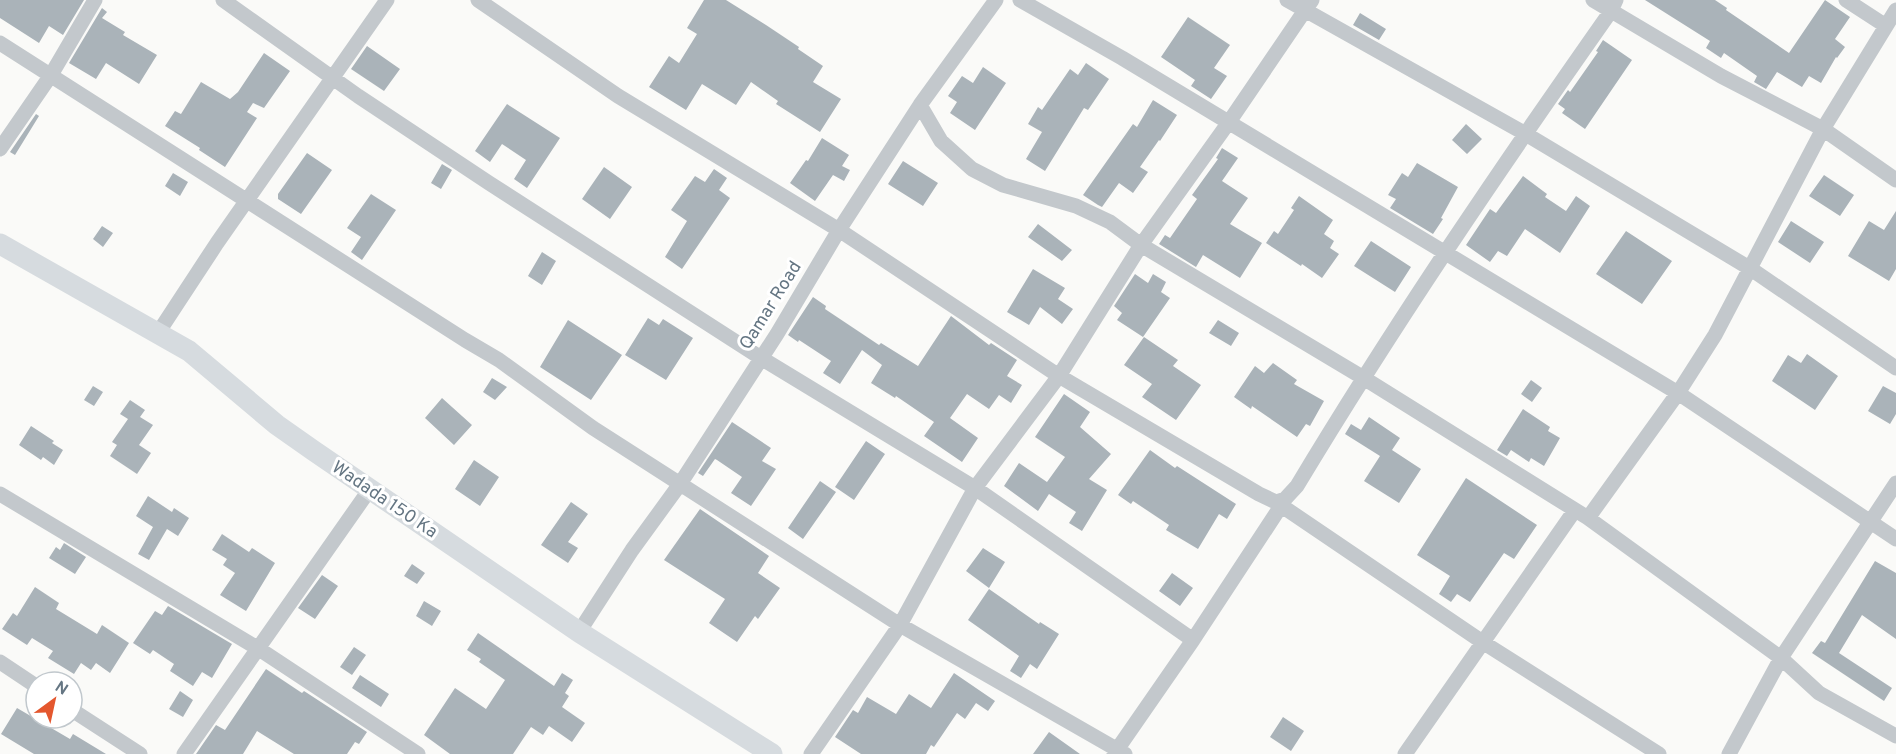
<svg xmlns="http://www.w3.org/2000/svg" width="1896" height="754" font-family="Overpass,sans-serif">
<rect width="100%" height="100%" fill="#fafaf8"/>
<path fill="#aab3b9" d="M0,0H84L63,35L49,26L39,43L0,18Z
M704,0H726L766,25L799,47L798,49L823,66L813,82L841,99L820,132L776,104L778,101L751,82L736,105L702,84L686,110L649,87L669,56L679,63L697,34L687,28Z
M1645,0H1715L1727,8L1726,10L1789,53L1825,0L1850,17L1835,39L1845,47L1837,58L1836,57L1821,83L1809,76L1802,87L1777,72L1766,89L1754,82L1757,76L1724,53L1721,58L1706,48L1710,41Z
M102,8L107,12L102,18L125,32L123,35L157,55L139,84L106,63L96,79L69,63Z
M1360,13L1386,29L1379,40L1353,25Z
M1188,17L1230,45L1214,68L1227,76L1211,99L1191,86L1195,80L1161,57Z
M1603,40L1632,60L1585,129L1562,113L1565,109L1558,104L1568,90L1570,92L1598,52L1596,51Z
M367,46L400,69L384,91L351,69Z
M264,53L290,71L264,108L253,103L247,112L257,118L225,167L199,150L200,148L165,126L175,111L181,114L201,82L230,99L238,92Z
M1086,63L1109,79L1088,110L1084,108L1045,171L1026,159L1042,132L1028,124L1038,107L1042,110L1070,69L1078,75Z
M983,67L1006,83L975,130L950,113L957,102L948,96L962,76L973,83Z
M1153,100L1177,115L1160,141L1159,140L1140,167L1148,172L1133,193L1119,183L1102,207L1098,205L1083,195L1133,124L1137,127Z
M507,104L560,138L527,188L514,179L526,160L502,144L490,162L475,151Z
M36,114L39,116L15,155L10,152Z
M1466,124L1482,139L1467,154L1452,140Z
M822,138L849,155L842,166L850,170L844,181L833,175L815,201L790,183L806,160L808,161Z
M1222,148L1238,158L1222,181L1248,198L1230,224L1262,243L1240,278L1203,255L1196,267L1159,244L1165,235L1170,238L1197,199L1192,195L1218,159L1216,158Z
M307,153L332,170L301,214L278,199V194Z
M903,161L938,183L923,206L888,184Z
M1417,163L1458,187L1441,218L1443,219L1433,234L1390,208L1396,199L1388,195L1402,173L1408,177Z
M442,164L452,170L441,189L431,183Z
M604,167L632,187L610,219L582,199Z
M714,169L727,178L719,190L730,198L682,269L665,257L687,221L671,210L695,176L705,182Z
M173,173L188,182L180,196L165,186Z
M1824,175L1854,195L1840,216L1809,196Z
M1523,176L1547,194L1545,197L1566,211L1576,196L1590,206L1560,253L1525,229L1507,256L1498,251L1490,262L1466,245L1490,209L1496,213Z
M371,194L396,210L362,260L351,252L361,237L347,228Z
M1299,196L1333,220L1324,234L1334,241L1330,248L1339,254L1322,278L1302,264L1301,266L1266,243L1274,231L1278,234L1294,210L1291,208Z
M1896,211V269L1889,281L1848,256L1869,221L1884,230Z
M1791,221L1824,242L1810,263L1778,242Z
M1038,224L1072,250L1062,261L1028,237Z
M102,226L113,233L103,247L93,239Z
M1626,231L1672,261L1642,304L1596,274Z
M1371,241L1411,267L1395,292L1354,266Z
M542,252L556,261L542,285L528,276Z
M1033,269L1065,288L1058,299L1073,309L1062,324L1040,307L1029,325L1007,312Z
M1135,274L1148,283L1153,274L1166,282L1161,292L1170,298L1143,337L1117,320L1122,313L1114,306Z
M813,297L826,306L825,309L879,345L881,343L918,366L951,316L989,345L991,343L1017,360L1007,376L1022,385L1011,403L999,395L989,409L967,394L950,418L978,438L962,462L924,436L934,422L896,396L895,398L871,383L882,365L862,350L840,384L823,373L831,361L799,340L798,342L788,335Z
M648,318L659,325L663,319L693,338L666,380L625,355Z
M568,320L622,355L591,400L540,367Z
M1218,320L1239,333L1231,346L1209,333Z
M1144,337L1178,360L1173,366L1201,385L1176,420L1142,397L1152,384L1124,365Z
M1807,354L1838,376L1815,410L1772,381L1788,355L1801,363Z
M1273,363L1297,380L1294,384L1324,401L1310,426L1306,424L1297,437L1252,406L1251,409L1234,397L1255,366L1264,373Z
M492,378L507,387L495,400L483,392Z
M1531,380L1542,388L1532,402L1521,394Z
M93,386L103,392L94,406L84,400Z
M1883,386L1896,393V414L1890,424L1868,411Z
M1064,394L1090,412L1080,427L1111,454L1089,479L1107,490L1082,531L1069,523L1076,512L1049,494L1038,511L1004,486L1019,463L1047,482L1065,457L1035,437Z
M442,398L472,425L454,445L425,418Z
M130,400L145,410L140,417L153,425L139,445L151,453L137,474L110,456L117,445L112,442L128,419L120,414Z
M1523,409L1550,427L1548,431L1560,438L1544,466L1531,458L1529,462L1511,450L1507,456L1497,450Z
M1369,417L1400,438L1392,450L1421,469L1399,503L1364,481L1380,456L1345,434L1351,424L1361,430Z
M732,422L771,448L762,461L776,469L751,506L731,493L742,477L717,460L715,459L703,476L698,473Z
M31,426L54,441L52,443L63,450L54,465L43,457L41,460L19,445Z
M866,441L885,454L854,500L835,487Z
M1150,450L1175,468L1177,466L1236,504L1227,519L1219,514L1198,549L1166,530L1169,525L1133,501L1131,504L1118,495Z
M474,460L499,477L480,506L455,489Z
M1466,478L1537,525L1514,559L1504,553L1470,602L1457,594L1451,602L1439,594L1450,576L1417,555Z
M820,481L836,492L803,539L788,528Z
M148,496L172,512L174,508L189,518L178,536L167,529L149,560L138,554L153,527L136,516Z
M571,502L588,514L568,542L578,548L568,563L541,545Z
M700,509L769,556L758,573L780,588L758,619L755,616L737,642L709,623L725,599L664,560Z
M222,534L249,552L252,548L275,563L246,611L220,595L235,573L223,565L227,559L212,550Z
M64,543L86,557L75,574L49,558L56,547L60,550Z
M983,548L1005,562L989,588L966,571Z
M1875,561L1896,573V639L1862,615L1839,653L1892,688L1884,701L1812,653L1821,641L1825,643Z
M412,564L425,573L417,584L404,576Z
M1172,573L1193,588L1180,606L1159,591Z
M322,575L338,586L315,619L298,608Z
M35,587L59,603L56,609L97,634L102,625L129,643L110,673L96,663L91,670L81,663L74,674L48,658L53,651L32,638L27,645L2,629L13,613L17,616Z
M989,589L1039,624L1040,622L1059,634L1037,669L1030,664L1021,678L1010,671L1019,656L968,620Z
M424,601L441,611L432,626L416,616Z
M168,606L232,644L212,678L202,672L193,686L170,671L174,664L153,650L150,654L133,643L155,611L162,615Z
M478,633L554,686L562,673L573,680L565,693L569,696L562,707L585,723L572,742L549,726L543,735L531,727L513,754H450L424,735L455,688L486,709L505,680L479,662L481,659L467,650Z
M354,647L366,655L352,675L340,667Z
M266,669L302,693L304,691L367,732L359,744L355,742L347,754H294L257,731L243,754H196L216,725L225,730Z
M954,673L995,701L988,711L976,703L965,719L957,713L934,747L931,745L926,754H861L835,737L853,710L858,713L867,697L896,714L909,694L931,708Z
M360,675L389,694L381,707L352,688Z
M180,691L193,700L183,717L169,709Z
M17,708L70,739L73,734L106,754H34L1,734Z
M1283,717L1304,731L1291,751L1270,737Z
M1049,732L1080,754H1033Z"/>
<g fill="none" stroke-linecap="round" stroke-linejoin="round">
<path stroke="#c3c8cc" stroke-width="15" d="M223,0L358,96L489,183L761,358L975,488L1193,640
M478,0L618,96L839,230L1059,376L1259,494L1276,502L1285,499L1297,486C1395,323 1502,166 1611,11L1616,0
M1020,0L1122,58L1678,393L1896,539
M1287,0L1524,133L1751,269L1896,368
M1593,0L1721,76L1823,129L1896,180
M1846,0L1886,26
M0,43L465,340L499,360L593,428L900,625L1125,754
M920,105L941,141L972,169L1003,185L1076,206L1110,222L1141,245L1362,377L1588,518L1781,658L1819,693L1896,736
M0,149L51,75L95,0
M158,333L217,243L387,0
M0,494L259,649L418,754
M1276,502L1484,643L1659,754
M1588,518L1678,393L1715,335L1823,129L1896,10
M579,632L632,550L680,484L777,334L839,230L920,105L996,0
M0,662L36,686
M72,710L140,754
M184,754L370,489
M811,754L900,625L975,488L1059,376L1141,245L1229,122L1312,0
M1114,754L1193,640L1281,506
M1405,754L1575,510
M1729,754L1781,658L1896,483"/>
<path stroke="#d6dbdf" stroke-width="21" d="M0,244L189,351L277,425L314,451L579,632L772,754"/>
</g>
<g text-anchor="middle" stroke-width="6" stroke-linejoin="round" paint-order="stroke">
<g font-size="18" fill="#657683" stroke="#fff">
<text transform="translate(770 305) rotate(-58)" y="6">Qamar Road</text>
<text transform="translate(385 499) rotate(34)" y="6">Wadada 150 Ka</text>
</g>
</g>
<g transform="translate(54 700) rotate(33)"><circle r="28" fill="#ffffff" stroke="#c1c8cd" stroke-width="1.5"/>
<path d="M0-4.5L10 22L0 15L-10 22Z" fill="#e4572e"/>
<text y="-9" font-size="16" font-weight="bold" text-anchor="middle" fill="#657683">N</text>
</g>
</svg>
